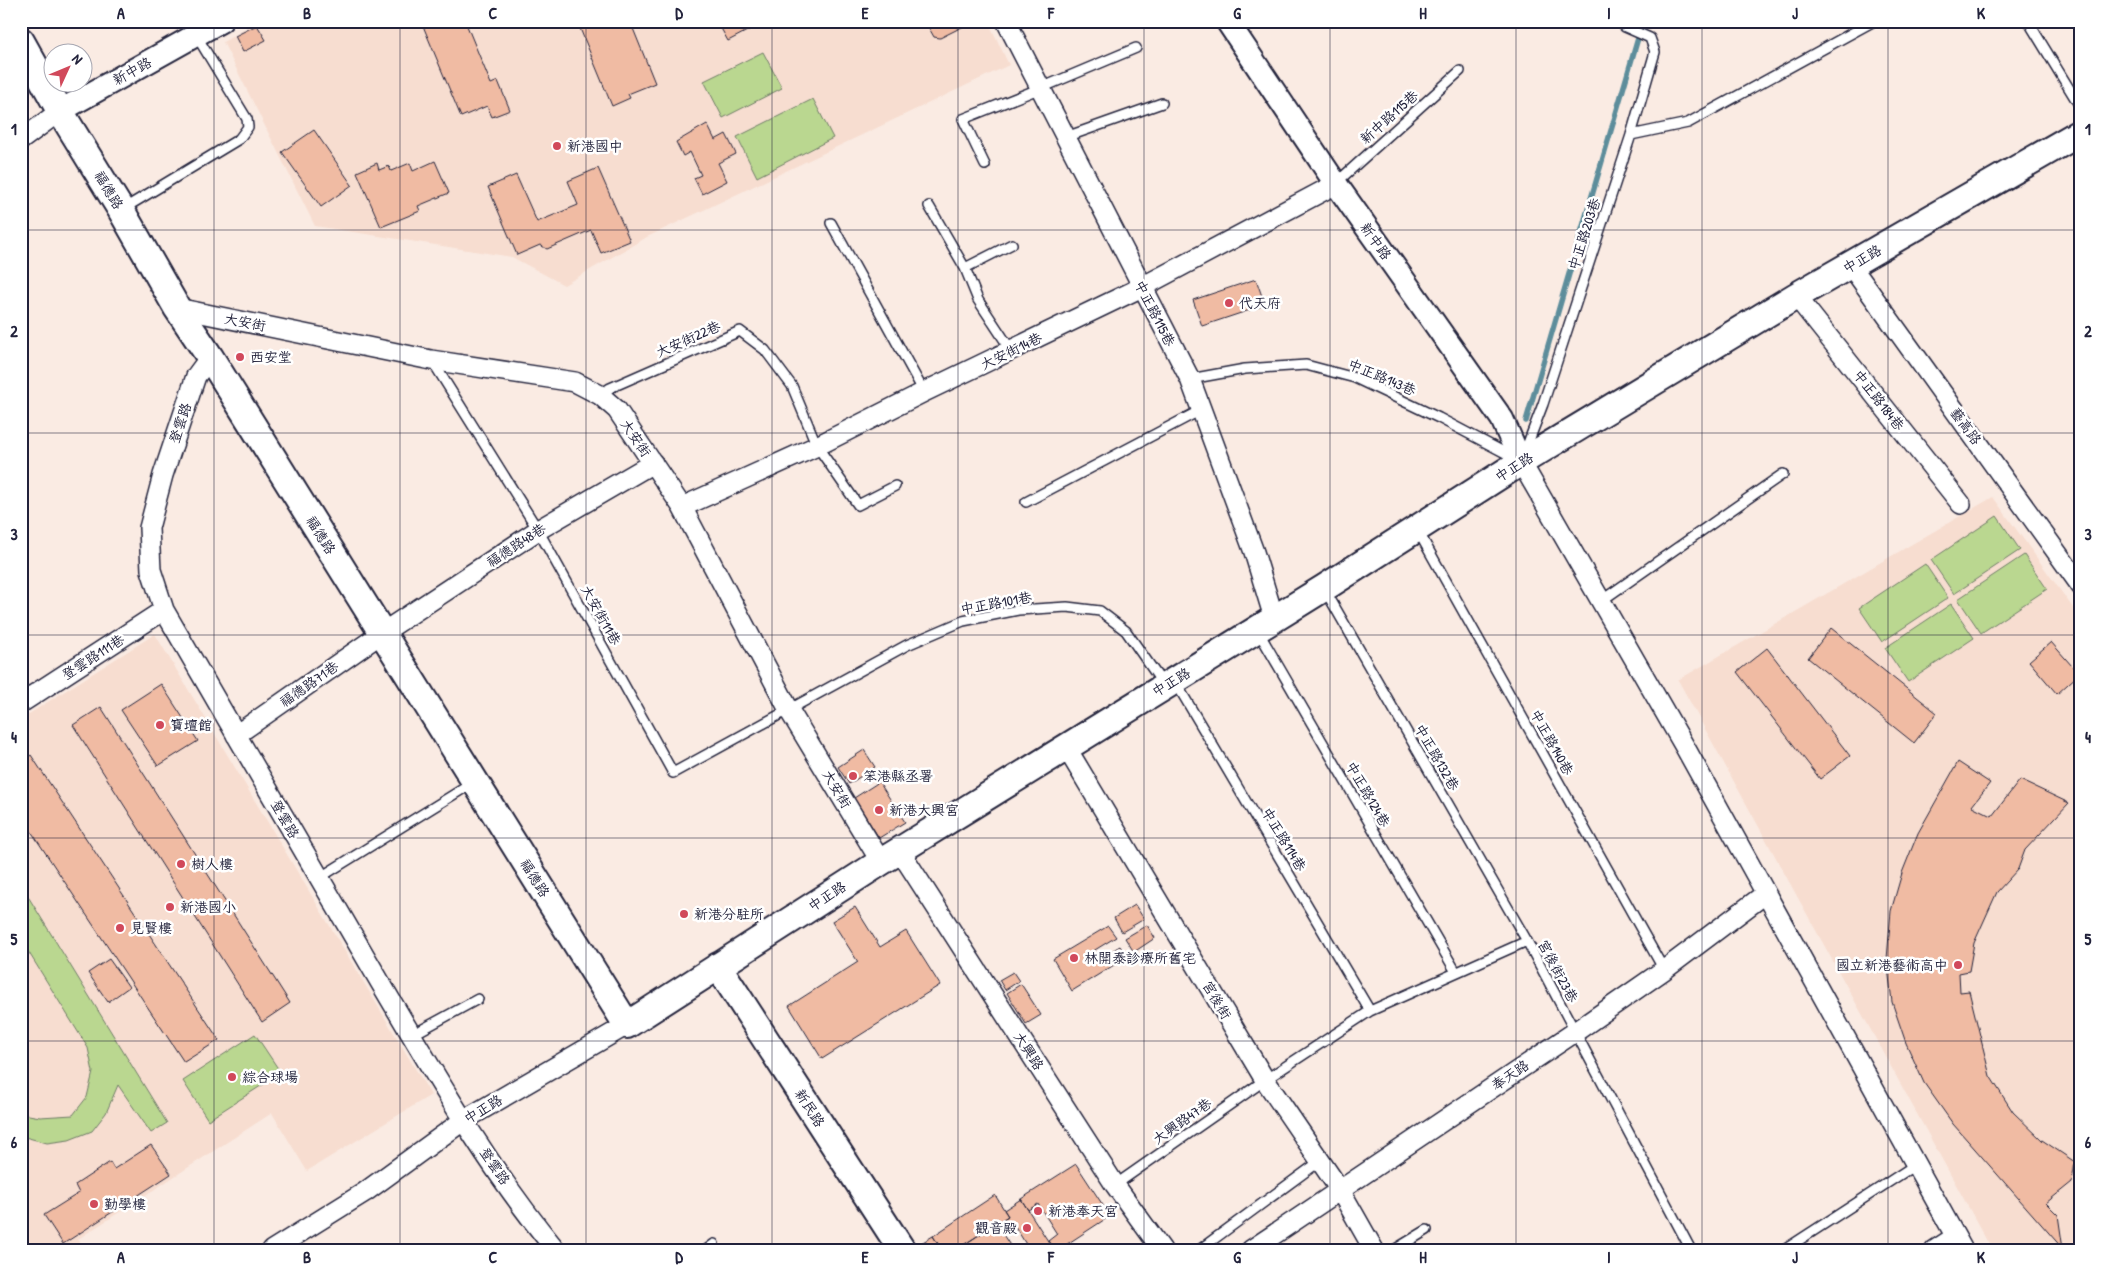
<svg xmlns="http://www.w3.org/2000/svg" width="2102" height="1271" font-family="'Patrick Hand','LXGW WenKai TC',sans-serif">
<rect width="100%" height="100%" fill="#faebe3"/>
<filter id="ink" filterUnits="userSpaceOnUse"><feTurbulence type="fractalNoise" baseFrequency=".02" numOctaves="2"/><feDisplacementMap in="SourceGraphic" scale="10" xChannelSelector="R" yChannelSelector="G"/><feConvolveMatrix kernelMatrix="1 2 1 2 8 2 1 2 1" color-interpolation-filters="sRGB"/></filter>
<g filter="url(#ink)">
<path fill="#f7ddd0" d="M259,21H988L1009,65L647,237L564,285L512,257L315,226L223,42Z
M1993,497L2081,619V1250H1992L1678,680Z
M155,634L431,1095L307,1171L272,1113L78,1239L86,1250H31L21,1237V719Z"/>
<path fill="#bad790" stroke="#6e7c66" d="M763,52L782,88L723,118L704,81Z
M813,99L833,138L757,177L737,137Z
M1997,516L2020,550L1954,594L1931,560Z
M2024,555L2047,589L1981,633L1958,599Z
M1925,564L1948,598L1882,642L1859,608Z
M1951,604L1974,638L1908,682L1885,648Z
M21,885L167,1123L151,1133L118,1085L106,1113L92,1131L69,1140L47,1143L21,1136V1111L23,1114L40,1117L73,1115L87,1097L93,1072L88,1048L26,948L21,944Z
M255,1034L281,1073L208,1120L183,1081Z"/>
<g fill="none" stroke-linecap="round" stroke-linejoin="round">
<path stroke="#5d8d9b" stroke-width="5.5" d="M1526,421L1643,21"/>
</g>
<path fill="#f0bba3" stroke="#22223b" d="M421,21H465L491,84L498,81L510,110L492,117L487,106L461,117Z
M570,21H630L655,83L628,94L630,98L612,106L579,26L573,29Z
M717,21H745L749,30L728,41Z
M925,21H965L964,26L940,38L934,37Z
M257,25L266,40L243,52L235,36Z
M707,124L715,140L726,134L736,154L718,163L727,181L702,194L694,178L701,175L690,152L683,156L676,142Z
M314,130L352,185L321,207L282,152Z
M435,161L449,193L418,206L420,211L381,227L357,172L377,163L379,170L389,166L391,171L410,163L413,171Z
M598,168L630,241L601,253L591,230L547,249L540,245L517,255L488,187L516,175L537,222L578,205L568,181Z
M1256,279L1265,305L1202,326L1193,300Z
M1831,628L1937,713L1914,743L1808,658Z
M2051,642L2079,674L2057,694L2029,661Z
M1767,648L1850,756L1820,779L1737,672Z
M161,684L198,741L158,766L121,710Z
M101,707L290,1003L262,1022L73,725Z
M864,750L875,767L849,784L838,767Z
M31,755L219,1040L184,1062L21,816V762Z
M1958,762L1990,783L1972,806L1992,816L2020,780L2069,803L2025,850L2018,869L1997,892L1974,943L1969,971L1959,973L1960,992L1969,991L1990,1076L2013,1112L2042,1140L2075,1162L2072,1182L2046,1203L2058,1215L2063,1249L1953,1124L1924,1083L1906,1043L1892,1002L1887,959L1891,911L1902,873L1918,833Z
M879,782L905,822L879,838L854,798Z
M1135,905L1144,919L1122,932L1114,918Z
M855,907L880,947L906,931L940,985L822,1059L789,1006L858,962L832,921Z
M1147,925L1155,938L1134,952L1125,938Z
M1108,926L1116,937L1090,953L1095,961L1120,946L1127,957L1072,991L1053,959Z
M109,959L129,987L108,1002L88,973Z
M1013,972L1019,981L1005,990L999,980Z
M1021,984L1041,1015L1026,1024L1007,993Z
M151,1145L171,1174L63,1244L44,1215L79,1193L75,1185L110,1162L114,1169Z
M1076,1164L1110,1216L1058,1250H1054L1048,1241L1057,1234L1038,1204L1028,1210L1021,1199Z
M995,1195L1008,1216L956,1250H942L933,1236Z
M1021,1199L1048,1241L1054,1250H1022L1027,1246L1013,1223L1001,1231L996,1224L1008,1216L1004,1210Z
M996,1224L1013,1250H957V1249Z
M933,1236L942,1250H918L916,1246Z"/>
<g fill="none" stroke-linecap="round" stroke-linejoin="round">
<defs>
<path id="service" d="M2028,21L2081,108
M1631,135L1688,123L1874,21
M1066,137L1162,103
M985,165L963,119L1041,88L1136,48
M1336,183L1460,71
M929,206L965,268L978,300L1011,350
M123,209L239,139L248,127L247,119L196,35
M831,223L924,392
M965,268L1012,244
M433,362L538,530L673,773L907,645L963,621L1018,610L1067,607L1100,611L1126,631L1163,684
M1190,379L1245,369L1306,365L1355,378L1439,418L1515,458
M600,395L610,388L740,331L765,350L792,386L817,446L858,505L895,486
M1525,451L1543,404L1631,135L1655,52L1650,38L1625,27L1619,21
M1026,502L1201,410
M1418,531L1664,970
M1325,590L1527,941L1691,1250
M1601,601L1783,474
M1258,631L1456,972
M1176,683L1370,1011
M319,878L474,782
M412,1035L478,999
M1115,1185L1265,1080L1370,1011L1527,941
M706,1250L714,1244
M1199,1250L1320,1161
M1394,1250L1427,1230
M1784,1250L1915,1165"/>
<path id="minor" d="M1006,21L1190,379L1254,552L1274,618
M21,140L60,111
M1851,266L2081,586
M1796,296L1961,504
M177,308L431,360L575,382L600,395L617,410L682,507L789,710L881,862
M210,357L196,376L163,475L149,528L151,570L164,610C236,734 307,858 380,982C434,1073 488,1168 556,1250
M1521,462L1686,749L1963,1250
M682,507L817,446L924,392L1142,287L1336,184
M21,703L164,610
M236,735L382,633L538,530L653,463
M1066,747L1265,1080L1340,1190L1374,1250
M900,851L1115,1185L1162,1250
M272,1250L365,1192L464,1120L627,1025
M1251,1250L1575,1032L1664,970L1765,894
M1935,1250L1955,1237"/>
<path id="tertiary" d="M1227,21L1336,184L1502,419L1521,462
M60,111L221,21"/>
<path id="secondary" d="M21,41L60,111L121,210L177,308L210,357L627,1025L881,862L1324,588L1521,462L1796,296L2081,132
M718,966L902,1250"/>
</defs>
<use href="#service" stroke="#22223b" stroke-width="12"/>
<use href="#minor" stroke="#22223b" stroke-width="22"/>
<use href="#tertiary" stroke="#22223b" stroke-width="26"/>
<use href="#secondary" stroke="#22223b" stroke-width="30"/>
<use href="#service" stroke="#fff" stroke-width="9"/>
<use href="#minor" stroke="#fff" stroke-width="19"/>
<use href="#tertiary" stroke="#fff" stroke-width="22"/>
<use href="#secondary" stroke="#fff" stroke-width="26"/>
</g>
</g>
<path fill="none" stroke="#22223b" stroke-width="1" stroke-opacity="0.55" d="M214,21V1250M400,21V1250M586,21V1250M772,21V1250M958,21V1250M1144,21V1250M1330,21V1250M1516,21V1250M1702,21V1250M1888,21V1250M21,230H2081M21,433H2081M21,635H2081M21,838H2081M21,1041H2081"/>
<g fill="#d1495b" stroke="#fff" stroke-width="2">
<circle cx="557" cy="146" r="5"/>
<circle cx="1229" cy="303" r="5"/>
<circle cx="240" cy="357" r="5"/>
<circle cx="160" cy="725" r="5"/>
<circle cx="853" cy="776" r="5"/>
<circle cx="879" cy="810" r="5"/>
<circle cx="181" cy="864" r="5"/>
<circle cx="170" cy="907" r="5"/>
<circle cx="684" cy="914" r="5"/>
<circle cx="120" cy="928" r="5"/>
<circle cx="1074" cy="958" r="5"/>
<circle cx="1958" cy="965" r="5"/>
<circle cx="232" cy="1077" r="5"/>
<circle cx="94" cy="1204" r="5"/>
<circle cx="1038" cy="1211" r="5"/>
<circle cx="1027" cy="1228" r="5"/>
</g>
<g text-anchor="middle" stroke-width="5" stroke-linejoin="round" paint-order="stroke">
<g font-size="14" fill="#22223b" stroke="#fff">
<text transform="translate(132 71) rotate(-29)" y="5">新中路</text>
<text transform="translate(1389 117) rotate(-42)" y="5">新中路115巷</text>
<text transform="translate(109 190) rotate(59)" y="5">福德路</text>
<text transform="translate(1584 234) rotate(-72)" y="5">中正路203巷</text>
<text transform="translate(1376 241) rotate(55)" y="5">新中路</text>
<text transform="translate(1862 259) rotate(-30)" y="5">中正路</text>
<text transform="translate(1155 313) rotate(63)" y="5">中正路115巷</text>
<text transform="translate(245 322) rotate(11)" y="5">大安街</text>
<text transform="translate(688 339) rotate(-24)" y="5">大安街22巷</text>
<text transform="translate(1011 351) rotate(-26)" y="5">大安街14巷</text>
<text transform="translate(1382 377) rotate(23)" y="5">中正路143巷</text>
<text transform="translate(1879 400) rotate(52)" y="5">中正路184巷</text>
<text transform="translate(180 423) rotate(-72)" y="5">登雲路</text>
<text transform="translate(1966 426) rotate(54)" y="5">藝高路</text>
<text transform="translate(636 438) rotate(56)" y="5">大安街</text>
<text transform="translate(1514 467) rotate(-32)" y="5">中正路</text>
<text transform="translate(321 535) rotate(58)" y="5">福德路</text>
<text transform="translate(516 545) rotate(-33)" y="5">福德路48巷</text>
<text transform="translate(996 603) rotate(-10)" y="5">中正路101巷</text>
<text transform="translate(601 615) rotate(61)" y="5">大安街11巷</text>
<text transform="translate(93 657) rotate(-33)" y="5">登雲路111巷</text>
<text transform="translate(1171 682) rotate(-31)" y="5">中正路</text>
<text transform="translate(309 684) rotate(-35)" y="5">福德路71巷</text>
<text transform="translate(1552 742) rotate(61)" y="5">中正路140巷</text>
<text transform="translate(1437 757) rotate(60)" y="5">中正路132巷</text>
<text transform="translate(837 789) rotate(59)" y="5">大安街</text>
<text transform="translate(1368 794) rotate(60)" y="5">中正路124巷</text>
<text transform="translate(285 819) rotate(60)" y="5">登雲路</text>
<text transform="translate(1284 839) rotate(59)" y="5">中正路114巷</text>
<text transform="translate(535 878) rotate(58)" y="5">福德路</text>
<text transform="translate(827 896) rotate(-33)" y="5">中正路</text>
<text transform="translate(1558 971) rotate(62)" y="5">宮後街23巷</text>
<text transform="translate(1217 1000) rotate(59)" y="5">宮後街</text>
<text transform="translate(1029 1051) rotate(57)" y="5">大興路</text>
<text transform="translate(1510 1075) rotate(-34)" y="5">奉天路</text>
<text transform="translate(810 1108) rotate(57)" y="5">新民路</text>
<text transform="translate(483 1109) rotate(-31)" y="5">中正路</text>
<text transform="translate(1182 1121) rotate(-35)" y="5">大興路47巷</text>
<text transform="translate(495 1166) rotate(56)" y="5">登雲路</text>
</g>
<g font-size="14" fill="#22223b" stroke="#fff" text-anchor="start">
<text x="567" y="151">新港國中</text>
<text x="1239" y="308">代天府</text>
<text x="250" y="362">西安堂</text>
<text x="170" y="730">寶壇館</text>
<text x="863" y="781">笨港縣丞署</text>
<text x="889" y="815">新港大興宮</text>
<text x="191" y="869">樹人樓</text>
<text x="180" y="912">新港國小</text>
<text x="694" y="919">新港分駐所</text>
<text x="130" y="933">見賢樓</text>
<text x="1084" y="963">林開泰診療所舊宅</text>
<text x="1948" y="970" text-anchor="end">國立新港藝術高中</text>
<text x="242" y="1082">綜合球場</text>
<text x="104" y="1209">勤學樓</text>
<text x="1048" y="1216">新港奉天宮</text>
<text x="1017" y="1233" text-anchor="end">觀音殿</text>
</g>
</g>
<rect width="2102" height="1271" fill="none" stroke="#fff" stroke-width="55"/>
<g transform="translate(68 68) rotate(46)"><circle r="24" fill="#ffffff" stroke="#a7a7b1"/>
<path d="M0-4L9 19L0 12L-9 19Z" fill="#d1495b"/>
<text y="-8" font-size="14" font-weight="bold" text-anchor="middle" fill="#22223b">N</text>
</g>
<rect x="28" y="28" width="2046" height="1216" fill="none" stroke="#22223b" stroke-width="2"/>
<g font-size="16" text-anchor="middle" font-weight="bold" fill="#22223b">
<text x="121" y="19">A</text>
<text x="307" y="19">B</text>
<text x="493" y="19">C</text>
<text x="679" y="19">D</text>
<text x="865" y="19">E</text>
<text x="1051" y="19">F</text>
<text x="1237" y="19">G</text>
<text x="1423" y="19">H</text>
<text x="1609" y="19">I</text>
<text x="1795" y="19">J</text>
<text x="1981" y="19">K</text>
<text x="14" y="135">1</text>
<text x="2088" y="135">1</text>
<text x="14" y="337">2</text>
<text x="2088" y="337">2</text>
<text x="14" y="540">3</text>
<text x="2088" y="540">3</text>
<text x="14" y="743">4</text>
<text x="2088" y="743">4</text>
<text x="14" y="945">5</text>
<text x="2088" y="945">5</text>
<text x="14" y="1148">6</text>
<text x="2088" y="1148">6</text>
<text x="121" y="1263">A</text>
<text x="307" y="1263">B</text>
<text x="493" y="1263">C</text>
<text x="679" y="1263">D</text>
<text x="865" y="1263">E</text>
<text x="1051" y="1263">F</text>
<text x="1237" y="1263">G</text>
<text x="1423" y="1263">H</text>
<text x="1609" y="1263">I</text>
<text x="1795" y="1263">J</text>
<text x="1981" y="1263">K</text>
</g>
</svg>
